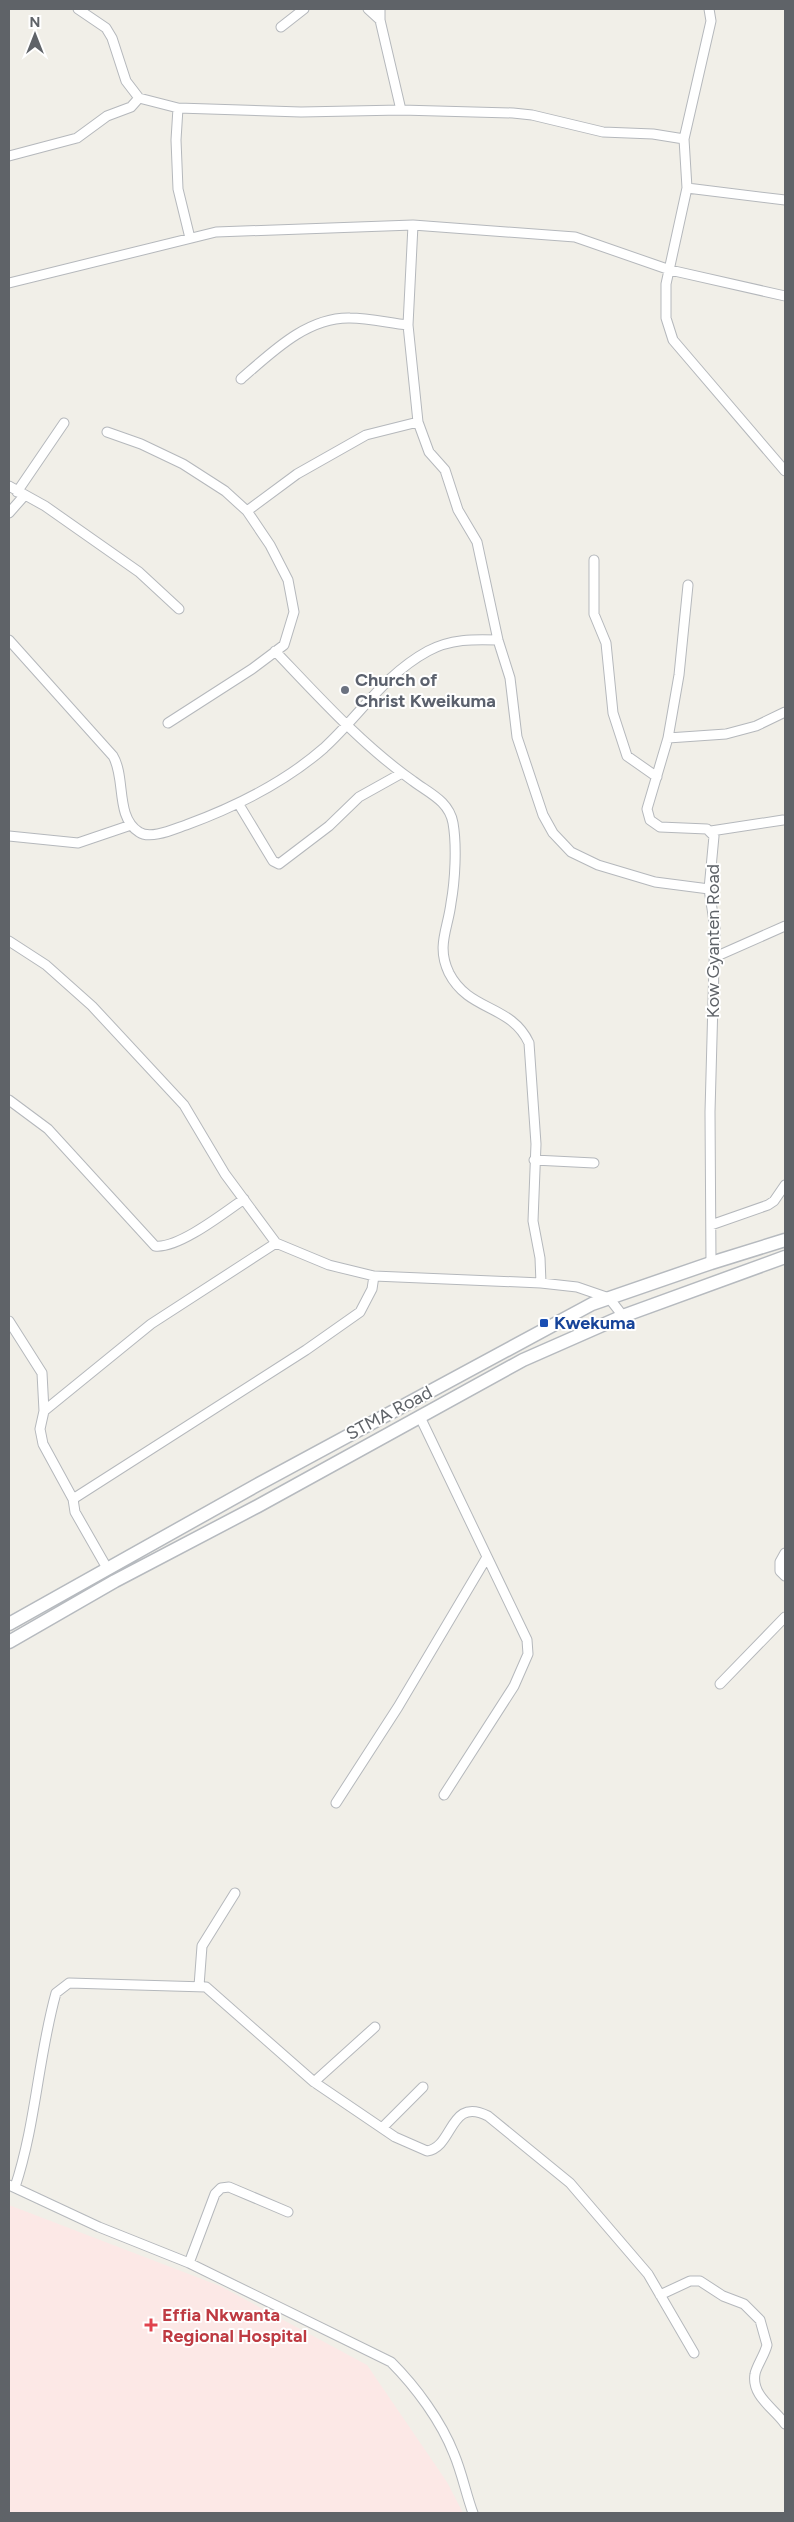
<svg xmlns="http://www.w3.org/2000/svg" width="794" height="2522" font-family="Figtree,sans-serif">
<rect width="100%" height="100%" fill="#f1efe8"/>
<path fill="#fce8e6" d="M9,2205L220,2286L367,2365L447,2482L463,2513H9Z"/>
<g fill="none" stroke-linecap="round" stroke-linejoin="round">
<defs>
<path id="street" d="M78,9L106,28L112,38L126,81L139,98L178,108L301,112L401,110L513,113L532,115L603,132L653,134L684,139
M368,9L380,20
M380,9V20L401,110
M709,9L711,21L684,139L687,188L666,284V318L673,340L785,471
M281,27L304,9
M178,108L176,140L178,189L190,238
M9,156L77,138L107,116L131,107L139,98
M687,188L785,200
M413,225L408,325L418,422L429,452L445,470L458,510L477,542L498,640L510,678L517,737L543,815L553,833L571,852L598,865L655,882L709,889
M9,283L216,232L413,225L575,237L670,270L785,296
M241,379C272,352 307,317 350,318C369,318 389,323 408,325
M107,432L141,444L183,464L225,491L247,511L270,545L288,580L294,612L284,645L252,669L168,723
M9,486L45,506L139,572L179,609
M17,492L64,423
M247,511L297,474L366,435L418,422
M9,513L24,496
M594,560V614L606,643L613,713L627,756L657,777
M9,640L113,756C126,778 115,817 139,832C150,840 174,829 186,825C235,807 284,783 324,748C360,715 384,675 428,651C450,639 474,639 498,640
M275,651C318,696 362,745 413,781C429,793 449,801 453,823C457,846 455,881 451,903C448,929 436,946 449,973C469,1012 511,1004 529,1043L536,1144L533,1221L540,1258L541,1283
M668,738L679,675L688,585
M238,803L273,861L279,864L329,826L359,797L402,773
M711,831L783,820
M9,836L78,843L131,825
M9,941L46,965L92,1006L184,1105L225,1174L276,1243
M715,957L785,926
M9,1100L48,1129L155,1246C178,1249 224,1213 244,1199
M534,1160L594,1163
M711,1225L768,1205L774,1201L785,1185
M711,1263L710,1112L715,928L709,889L714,836L707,829L660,827L650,820L647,809L668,738L726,734L756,726L785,712
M9,1321L42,1373L44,1411L40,1429L43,1444L73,1499L75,1512L107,1568
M44,1411L151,1324L276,1243L329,1265L374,1276
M420,1417L527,1640L528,1654L514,1686L444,1795
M73,1499L306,1350L360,1312L372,1289L374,1276L541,1283L577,1287L609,1298L623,1316
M785,1553L780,1562V1571L785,1576
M720,1684L785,1617
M336,1803L398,1707L487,1557
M199,1986L202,1946L235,1893
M314,2082L375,2027
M382,2128L423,2087
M9,2185L99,2227L189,2263L391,2362C416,2387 441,2421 454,2454C462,2473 466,2494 473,2513
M15,2187C36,2124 38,2057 56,1993L69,1983L206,1987L314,2082L395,2137L427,2151C454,2147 449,2096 488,2116L570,2183L648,2274L694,2353
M189,2263L215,2194L221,2188L229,2187L288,2212
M660,2295L690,2281H700L723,2296L744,2304L760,2320L767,2345C765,2354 756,2367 755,2374C751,2396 775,2409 785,2424"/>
<path id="secondary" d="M9,1624L257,1485L592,1304L711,1263L785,1240
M9,1642L115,1581L258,1506L523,1360L623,1316L785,1257"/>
</defs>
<use href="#street" stroke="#b5b8bc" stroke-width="11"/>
<use href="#secondary" stroke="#b6babf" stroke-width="15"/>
<use href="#street" stroke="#fff" stroke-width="9"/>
<use href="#secondary" stroke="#fff" stroke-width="12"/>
</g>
<circle fill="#6b7280" stroke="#fff" stroke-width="2" cx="345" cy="690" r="5"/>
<rect fill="#1a4fb4" stroke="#fff" stroke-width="2" x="539" y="1318" width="10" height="10" rx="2.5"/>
<path fill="#e0444e" stroke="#fff" stroke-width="2" d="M148.5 2317.5h5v5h5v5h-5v5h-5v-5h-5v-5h5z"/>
<g text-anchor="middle" stroke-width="4" stroke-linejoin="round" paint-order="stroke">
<g font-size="18" font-weight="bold" fill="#5b616d" stroke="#fff" text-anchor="start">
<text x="355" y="686">Church of<tspan x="355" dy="21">Christ Kweikuma</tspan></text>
</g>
<g font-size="18" fill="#5f6368" stroke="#fff">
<text transform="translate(713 941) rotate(-90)" y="6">Kow Gyanten Road</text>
<text transform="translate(389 1413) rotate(-28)" y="6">STMA Road</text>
</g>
<g font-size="18" font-weight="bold" fill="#164399" stroke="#fff" text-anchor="start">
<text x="554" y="1329">Kwekuma</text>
</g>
<g font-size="18" font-weight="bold" fill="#be3a42" stroke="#fff" text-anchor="start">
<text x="162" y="2321">Effia Nkwanta<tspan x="162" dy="21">Regional Hospital</tspan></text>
</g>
</g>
<rect width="794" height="2522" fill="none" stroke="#5f6368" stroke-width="20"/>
<g transform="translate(35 35)" stroke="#ffffff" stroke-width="4" paint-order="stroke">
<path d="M0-4L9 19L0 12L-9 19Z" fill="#5f6368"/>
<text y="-8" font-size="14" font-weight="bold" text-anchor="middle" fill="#5f6368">N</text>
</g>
</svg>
